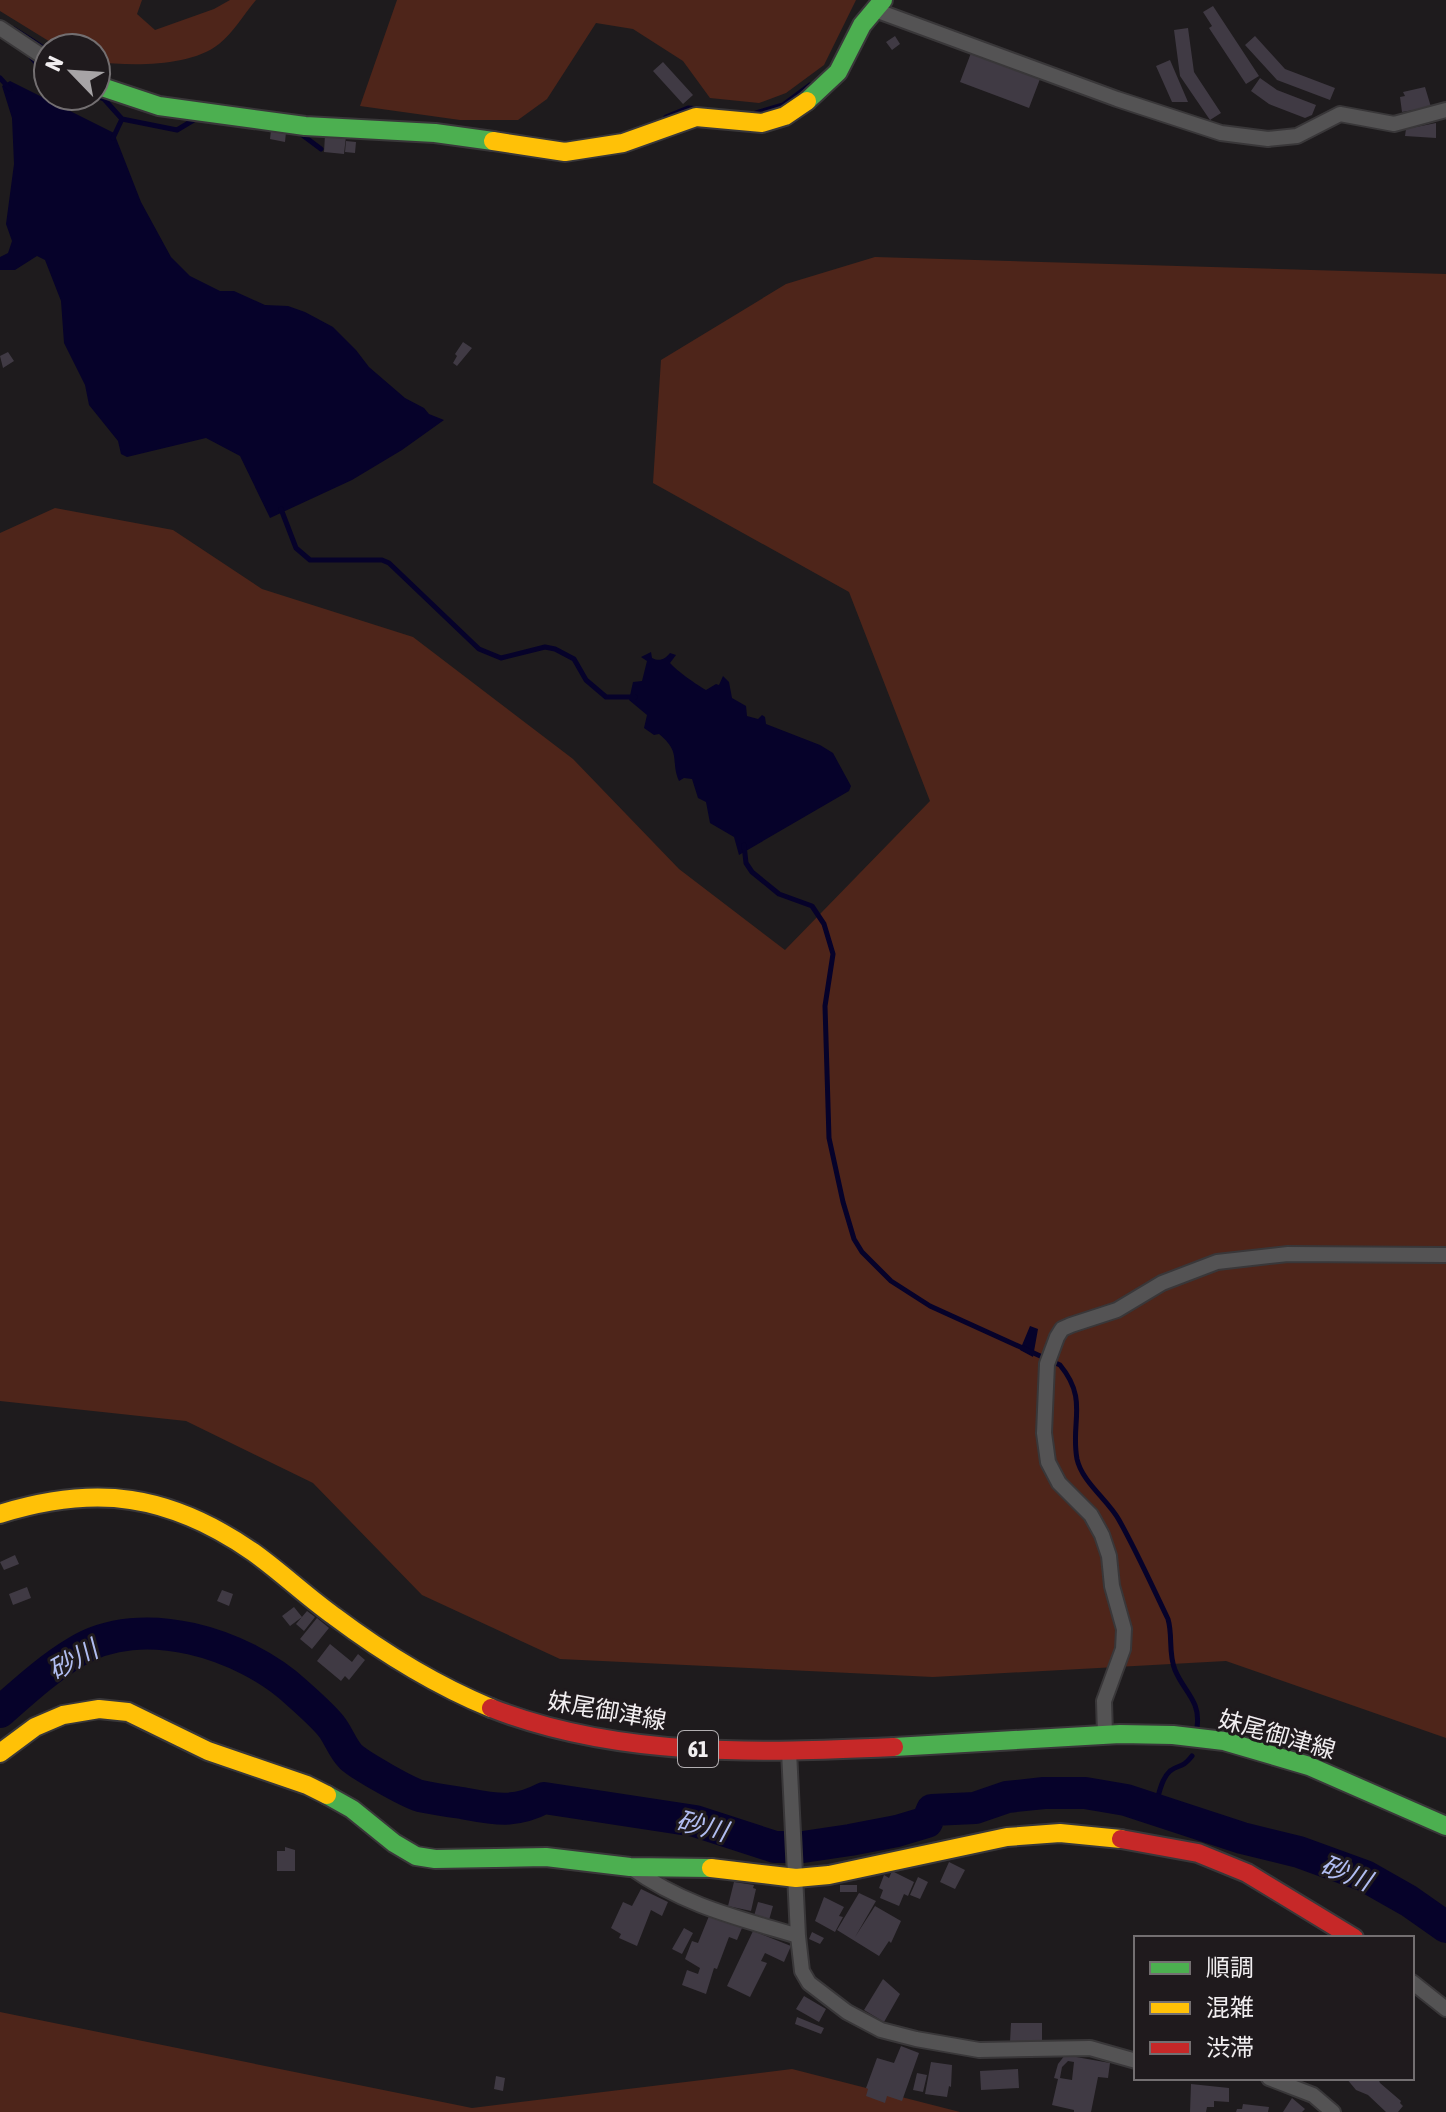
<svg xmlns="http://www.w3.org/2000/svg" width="1446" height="2112" font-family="'Asap Condensed','Noto Sans JP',sans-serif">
<rect width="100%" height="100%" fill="#1e1b1d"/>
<path fill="#4e251a" d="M0,0H142L137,14L155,30L214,9L230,0H256C244,14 233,33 219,44C190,67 132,66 96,62V48H60L0,11Z
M397,0H856L824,65L786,93L759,103L710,98L683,61L633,29L596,23L547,99L518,120H460L360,106Z
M875,257L1446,274V1738L1226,1661L933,1677L560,1659L422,1595L313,1483L186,1421L0,1401V533L55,508L173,530L262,589L413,637L573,759L679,869L785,950L930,801L849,592L653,483L661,360L786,284Z
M0,2012L472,2108L792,2069L960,2112H0Z"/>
<path fill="#06022a" d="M10,81L114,133L141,202L171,257L190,276L220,291H234L265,305L288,306L305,312L333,327L356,350L369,367L405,398L424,408L429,414L444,420L402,450L352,480L270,518L240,456L206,438L127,457L121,454L118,441L89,405L85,385L64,343L61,301L45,260L37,256L15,270H0V257L8,253L12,241L6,224L14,164L12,118L2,86Z
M651,652L652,658C660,662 665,659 670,653L676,655L670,663C677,671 697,685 706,690L716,684L719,685L723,676L729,682L732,698L746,706L747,716L758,719L762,715L765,717L766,724L820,745L833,753L851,786L849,791L739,855L734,837L710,823L706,802L698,798L692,779L684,778L679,781C670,761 682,753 659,734L654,735L644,728L647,715L629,700L633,682L642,681L647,661L641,657Z
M1030,1326L1038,1329L1033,1357L1020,1350Z"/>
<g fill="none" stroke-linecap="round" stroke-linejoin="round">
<path stroke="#06022a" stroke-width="5" d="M14,29L33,41L31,57L48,76
M33,41L48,51
M0,78L10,89
M96,96L104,99L122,119L177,130L197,118
M756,113L783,105L810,85
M666,117L688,108L698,109
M301,134L321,149
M113,138L122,119
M281,509L296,548L310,560H382L389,563L479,649L501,658L545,647L555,649L574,659L586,680L606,697H635
M744,845L746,863L752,872L779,894L812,906L824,924L833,954L825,1006L829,1138L843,1202L854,1239L862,1252L891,1281L930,1306L1060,1365C1089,1400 1070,1422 1077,1459C1082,1482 1108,1500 1119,1520C1137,1552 1152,1586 1168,1619C1173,1636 1168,1653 1175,1670C1184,1692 1201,1701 1197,1727
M1154,1811C1158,1800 1160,1780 1170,1771C1179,1764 1182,1769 1192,1756"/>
<path stroke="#06022a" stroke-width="32" d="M0,1712C24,1691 49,1668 76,1652C142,1611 244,1644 296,1692C308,1703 321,1714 331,1726C339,1736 342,1748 351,1757C361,1766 407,1792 420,1796C434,1799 448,1801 462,1803C494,1809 514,1814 544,1798L695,1821L775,1847H803L850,1840L897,1831L927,1822L932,1810L975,1808L1007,1797L1044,1793H1085L1126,1800L1242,1838L1299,1852L1365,1876L1409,1901L1446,1927"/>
</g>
<path fill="#403a44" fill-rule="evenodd" d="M1213,6L1259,76L1246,84L1209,28L1212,26L1203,12Z
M1188,28L1194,72L1221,113L1210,120L1180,76L1174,30Z
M895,36L900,44L892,50L886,42Z
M1255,36L1285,69L1335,88L1330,100L1277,80L1245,45Z
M971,53L1040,79L1029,108L960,82Z
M1170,60L1188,102H1172L1156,66Z
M663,62L693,95L683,104L653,71Z
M1260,78L1277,90L1316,105L1312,115L1305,118L1269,104L1251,91Z
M1425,87L1431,107L1402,112L1400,97L1405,96L1403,92Z
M1436,123V138L1405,136L1406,129Z
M271,130L286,132L285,142L270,139Z
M325,135L346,136L344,154L324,152Z
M346,141L356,142L355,153L345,152Z
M463,342L472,348L457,366L453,363L457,356L455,354Z
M8,352L14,361L3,368L0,356Z
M15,1555L19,1564L4,1570L0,1562Z
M27,1587L31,1598L13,1605L9,1594Z
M222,1590L233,1594L229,1606L217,1601Z
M294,1607L302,1617L290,1626L282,1616Z
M307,1611L315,1617L304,1631L296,1624Z
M317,1618L329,1628L312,1649L300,1639Z
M330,1644L352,1662L358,1654L365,1660L349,1680L345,1676L341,1681L317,1661Z
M285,1847L295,1850V1871H277V1851H285Z
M949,1862L965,1870L955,1889L940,1882Z
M892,1871L914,1882L908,1896L904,1894L899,1906L880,1898L883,1890L879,1888L884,1875L889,1878Z
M918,1877L928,1882L920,1899L910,1895Z
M734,1882L754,1885L753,1888L756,1889L751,1911L728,1906Z
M840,1885H857V1892H840Z
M641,1889L668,1902L662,1916L651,1910L637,1946L619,1938L621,1934L611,1928L623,1902L632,1906Z
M859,1893L876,1901L855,1937L875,1906L901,1921L891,1943L889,1941L879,1956L837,1930Z
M824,1897L844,1907L839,1916L843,1917L835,1932L815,1921Z
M758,1902L773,1906L769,1920L754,1916Z
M709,1916L742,1928L737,1940L729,1937L717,1969L714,1968L706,1994L682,1985L687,1970L698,1974L700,1968L685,1959L692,1941L698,1943Z
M684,1928L693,1933L682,1954L672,1949Z
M753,1931L791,1946L784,1962L765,1953L761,1961L767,1963L750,1997L727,1986Z
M812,1932L824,1938L820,1944L809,1939Z
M883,1979L900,1994L884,2022L864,2010Z
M804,1996L826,2009L819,2022L796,2009Z
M797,2017L824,2028L821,2034L795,2024Z
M1011,2023H1042V2041H1030V2045H1015V2042H1010Z
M901,2046L919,2053L902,2101L887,2096L885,2103L866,2096L868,2089L866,2088L877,2058L894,2063Z
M1065,2055L1110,2063L1108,2078L1098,2077L1091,2112H1074V2110L1052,2105L1058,2079L1054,2078L1058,2064ZM1068,2061L1074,2062L1072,2080L1060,2078L1062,2067Z
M931,2062L952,2065L951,2087L949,2086L947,2097L925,2094Z
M1018,2069L1019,2088L981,2090L980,2071Z
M917,2073L927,2075L923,2092L913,2090Z
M496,2076L505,2078L503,2091L494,2089Z
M1346,2078H1378L1380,2083L1401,2101L1400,2103L1403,2106L1398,2112H1386L1368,2095L1356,2090Z
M1191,2084L1229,2088V2102L1214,2101V2107H1207L1206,2112H1190Z
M1292,2098L1305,2109L1302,2112H1283Z
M1243,2104L1269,2107L1268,2112H1236L1237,2109H1242Z"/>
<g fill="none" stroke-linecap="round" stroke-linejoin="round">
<defs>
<path id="street" d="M875,10L1117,99L1221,133L1268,139L1297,136L1340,114L1394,124L1446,110
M0,28L48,60
M1105,1735L1104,1701L1123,1649L1124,1629L1112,1586L1109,1556L1102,1535L1091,1515L1059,1483L1048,1462L1044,1433L1047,1364L1057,1337L1062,1329L1071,1325L1117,1310L1162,1283L1217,1262L1288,1254L1446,1255
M789,1751L798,1936L802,1971L809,1983L847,2012L881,2030L916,2039L979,2050L1090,2048L1136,2061
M630,1867C685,1906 735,1917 798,1936
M1412,1982L1446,2009
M1269,2078L1313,2095L1333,2112"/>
<path id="fast" d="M96,85L159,106L305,126L435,133L493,141
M807,101L838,72L862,25L883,0
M894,1747L1120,1734L1173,1735L1224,1741L1309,1766L1446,1826
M327,1795L352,1809L394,1843L416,1856L435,1859L546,1857L630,1867L711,1868"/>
<path id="slow" d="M493,141L565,152L623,143L696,117L762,123L785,116L807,101
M0,1514C96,1484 169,1494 253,1552C281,1572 306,1596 334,1616C382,1652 435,1685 491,1708
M0,1753L35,1727L63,1715L99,1709L128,1712L208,1751L307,1785L327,1795
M711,1868L796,1878L829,1875L1007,1837L1060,1833L1121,1839"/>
<path id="jam" d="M491,1708C618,1758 760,1753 894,1747
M1121,1839L1198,1853L1247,1873L1354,1938"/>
</defs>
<use href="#street" stroke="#393739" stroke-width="18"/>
<use href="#fast" stroke="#393739" stroke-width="22"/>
<use href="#slow" stroke="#393739" stroke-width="22"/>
<use href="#jam" stroke="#393739" stroke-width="22"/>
<use href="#street" stroke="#545354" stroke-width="14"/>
<use href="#fast" stroke="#4caf50" stroke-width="18"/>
<use href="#slow" stroke="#ffc107" stroke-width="18"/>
<use href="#jam" stroke="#c62828" stroke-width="18"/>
</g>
<g text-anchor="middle" stroke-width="6" stroke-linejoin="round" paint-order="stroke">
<rect fill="#1f1a1d" stroke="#b2aeb1" stroke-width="2" x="678" y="1731" width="40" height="36" rx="6"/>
<g font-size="22" font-weight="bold" fill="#f1eef0">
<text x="698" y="1757">61</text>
</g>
<g font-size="24" fill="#f1eef0" stroke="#1f1a1d">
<text transform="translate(607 1711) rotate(10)" y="8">妹尾御津線</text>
<text transform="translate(1277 1735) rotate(16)" y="8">妹尾御津線</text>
</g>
<g font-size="26" font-style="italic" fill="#b1bdf1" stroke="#1f1a1d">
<text transform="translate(73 1660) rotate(-29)" y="9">砂川</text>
<text transform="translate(702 1826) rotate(14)" y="9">砂川</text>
<text transform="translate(1346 1873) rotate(21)" y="9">砂川</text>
</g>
</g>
<rect x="1134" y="1936" width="280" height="144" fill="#1f1a1d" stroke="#736f71" stroke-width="2"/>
<rect x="1150" y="1962" width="40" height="12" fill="#4caf50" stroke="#736f71" stroke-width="2"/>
<text x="1206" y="1976" font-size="24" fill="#f1eef0">順調</text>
<rect x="1150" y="2002" width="40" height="12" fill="#ffc107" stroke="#736f71" stroke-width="2"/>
<text x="1206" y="2016" font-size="24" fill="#f1eef0">混雑</text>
<rect x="1150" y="2042" width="40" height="12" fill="#c62828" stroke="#736f71" stroke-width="2"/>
<text x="1206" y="2056" font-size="24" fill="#f1eef0">渋滞</text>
<g transform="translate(72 72) rotate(295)"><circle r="38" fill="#1f1a1d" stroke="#736f71" stroke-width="2"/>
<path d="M0-6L14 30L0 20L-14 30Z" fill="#a7a4a6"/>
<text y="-12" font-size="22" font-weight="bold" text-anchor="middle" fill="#f1eef0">N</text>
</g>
</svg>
